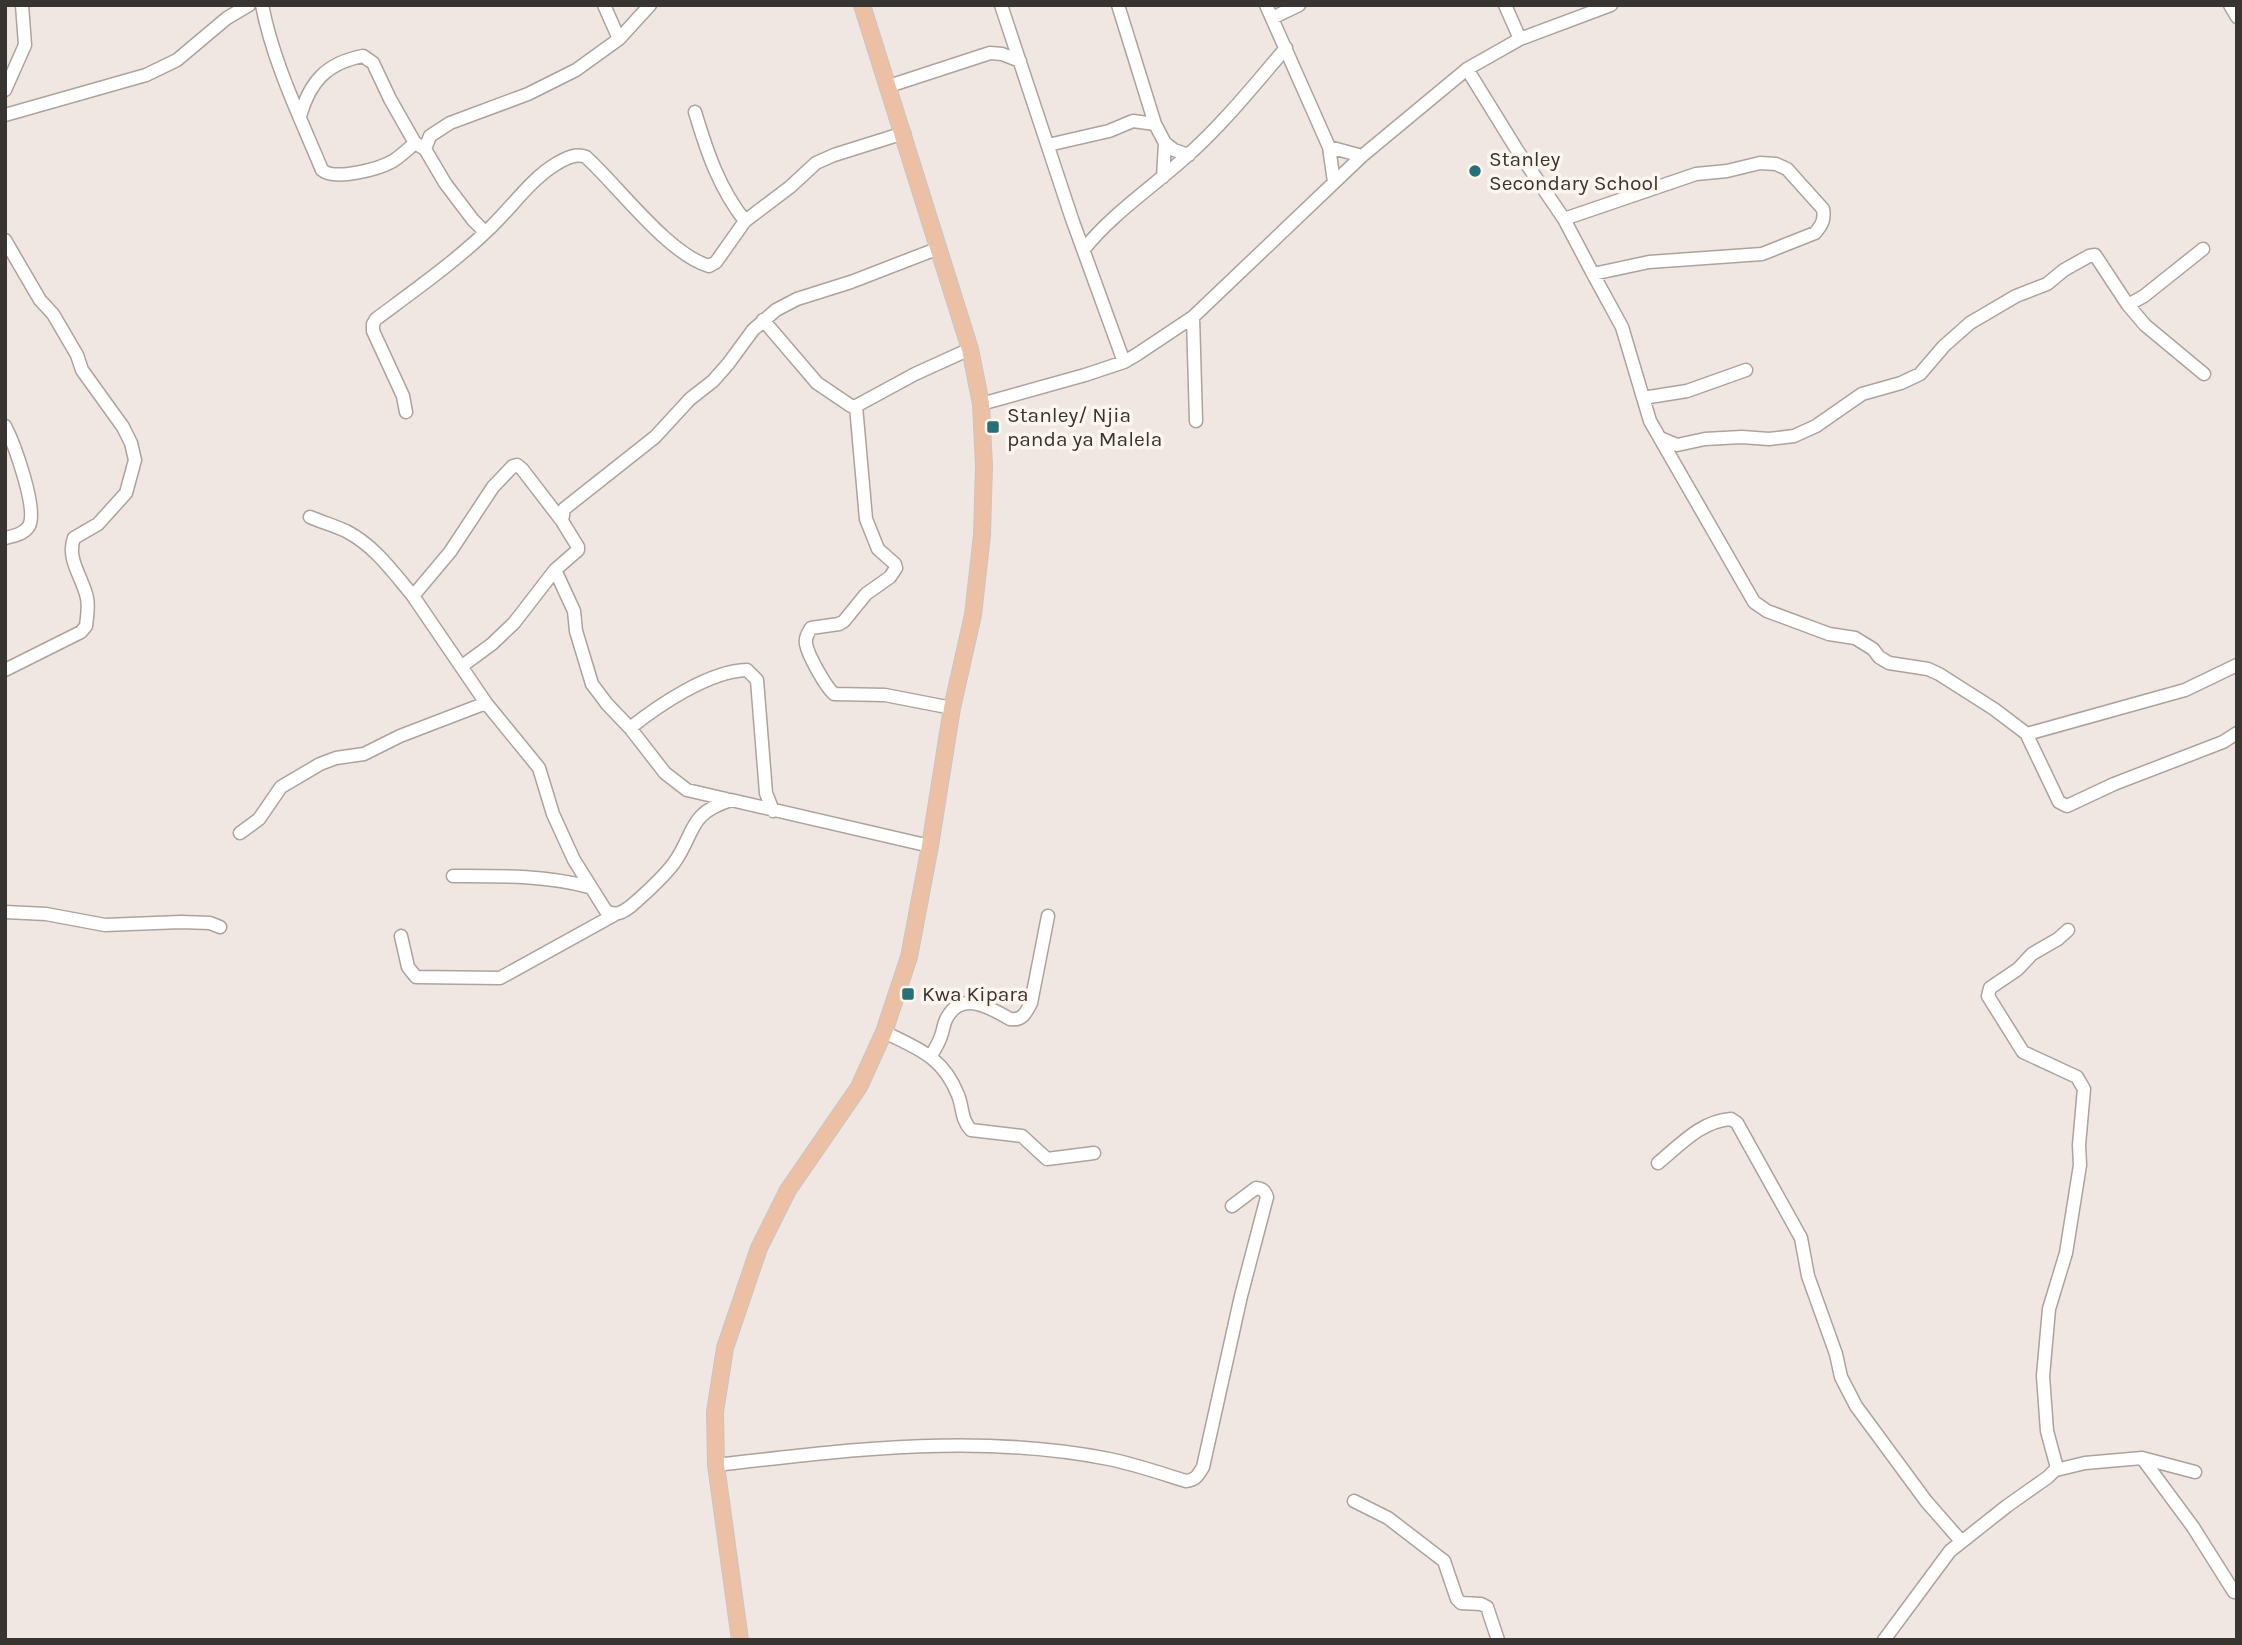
<svg xmlns="http://www.w3.org/2000/svg" width="2242" height="1645" font-family="Karla,sans-serif">
<rect width="100%" height="100%" fill="#f1e7e2"/>
<g fill="none" stroke-linecap="round" stroke-linejoin="round">
<defs>
<path id="minor" d="M262,5C273,62 300,117 322,170C335,181 379,169 393,161C401,156 408,149 415,143
M604,5L619,39
M1001,5L1072,219L1124,362
M1118,5L1155,124L1165,143L1174,150L1189,155
M1266,5L1329,147L1334,182
M1505,5L1520,39
M2230,5L2237,17
M1272,18L1299,5
M1467,69L1517,150L1564,219L1593,274L1622,327L1650,421L1754,602L1767,611L1829,634L1855,638L1873,649L1879,657L1889,663L1928,669L1939,674L1994,709L2027,734L2185,690L2237,665
M889,86L990,53L1002,54L1020,61
M5,90L25,45L22,5
M695,112C707,152 719,188 745,221
M5,115L146,75L177,60L227,18L249,5
M300,116C310,82 326,63 363,56L373,63L390,99L415,143L425,149L445,183L473,220L485,232
M1048,145L1109,131L1133,121L1155,124
M1329,147L1362,156
M425,149L430,136L450,123L528,94L576,70L619,39L650,5
M1163,177L1165,143
M1564,219L1696,174L1727,171L1760,163L1776,164L1787,169L1823,209C1825,219 1822,225 1815,233L1762,254L1649,262L1593,274
M5,240L40,300L53,314L77,355L82,370L123,427L131,443L135,460L126,493L98,524L74,538C66,559 83,578 87,598C89,607 87,617 86,626L81,632L5,670
M1084,249C1113,213 1154,186 1188,155C1224,123 1254,85 1286,48
M2128,305L2144,296L2203,249
M1193,317L1196,421
M763,320L817,383L851,406H856L915,374L970,349
M1643,398L1687,391L1746,370
M981,404L1085,375L1124,362L1136,355L1193,317L1362,156L1467,69L1520,39L1611,5
M856,406L866,519L878,549L895,564L896,568L890,577L866,594L844,621L839,624L811,628C808,633 805,637 806,644C808,655 825,686 834,694L885,695L952,708
M406,412L403,396L373,331V324L376,319C415,290 456,261 490,228C512,207 531,179 556,164C566,158 576,153 586,157C619,187 668,254 709,266L716,262L745,221L790,187L816,163L834,155L904,133
M5,426C14,443 38,509 29,526C24,534 14,536 5,538
M1660,438L1677,445L1705,439L1742,437L1769,439L1794,436L1816,426L1862,394L1901,383L1920,374L1944,346L1970,323L2016,296L2047,284L2064,270L2089,256L2095,255L2128,305L2145,325L2204,374
M310,517C322,522 335,526 346,531C375,546 393,572 413,596
M562,521L522,469L517,465L513,466L493,487L450,552L413,596L486,703L539,768L553,814L574,860L606,911C616,916 622,913 631,906C646,893 662,879 674,863C696,832 687,814 731,800L930,846
M555,570L574,611L576,631L592,684L607,704L630,728L665,773L687,790L726,799
M462,666L492,644L514,623L555,570L578,550V547L562,521L564,509L655,437L690,399L713,381L728,364L753,330L776,310L797,299L851,282L939,248
M630,728C659,705 709,671 747,670L757,680L766,793L773,811
M2026,733L2059,802L2067,806L2114,784L2223,742L2237,733
M240,833L259,819L281,787L320,764L336,758L364,754L400,736L486,703
M453,876C498,876 545,875 589,887
M5,912L46,914L105,925L181,922L210,923L220,927
M401,936L408,967L416,977L500,978L614,915
M884,1032C919,1049 943,1057 958,1095C963,1107 961,1120 971,1130L1022,1136L1047,1159L1094,1153
M931,1056C934,1050 939,1043 941,1036C944,1029 943,1023 948,1016C963,991 991,1008 1010,1019C1022,1021 1026,1013 1031,1003L1048,916
M1658,1163C1680,1145 1701,1121 1731,1119L1737,1123L1801,1238L1808,1276L1836,1354L1841,1377L1856,1406L1926,1501L1961,1541
M2142,1458L2193,1527L2234,1592
M716,1465C846,1450 978,1433 1109,1459C1134,1464 1160,1473 1186,1481C1196,1480 1198,1475 1203,1467L1241,1296L1267,1197C1265,1191 1263,1189 1256,1188L1232,1206
M2056,1470L2085,1463L2142,1458L2195,1472
M1354,1501L1388,1518L1444,1561L1457,1599L1461,1603L1481,1604L1487,1607L1498,1640
M1884,1640L1950,1551L2007,1506L2048,1477L2057,1468L2047,1431L2043,1376L2049,1309L2066,1253L2080,1165L2079,1145L2084,1089L2077,1077L2023,1052L1988,996L1990,988L2018,969L2032,954L2058,939L2068,930"/>
<path id="major" d="M740,1640L716,1465L715,1412L725,1348L759,1248L788,1190L859,1087L884,1032L909,957L930,846L952,708L973,615L982,535L984,466L981,404L970,349L862,5"/>
</defs>
<use href="#minor" stroke="#aca39e" stroke-width="15"/>
<use href="#major" stroke="#c7c6c5" stroke-width="18"/>
<use href="#minor" stroke="#fff" stroke-width="12"/>
<use href="#major" stroke="#ecc0a4" stroke-width="16"/>
</g>
<g fill="#267177" stroke="#fef5ef" stroke-width="2.5">
<circle cx="1475" cy="171" r="7"/>
<rect x="986" y="420" width="14" height="14" rx="3.5"/>
<rect x="901" y="987" width="14" height="14" rx="3.5"/>
</g>
<g text-anchor="middle" stroke-width="7" stroke-linejoin="round" paint-order="stroke">
<g font-size="21" fill="#373431" stroke="#fef5ef" text-anchor="start">
<text x="1489" y="166">Stanley<tspan x="1489" dy="24">Secondary School</tspan></text>
<text x="1007" y="422">Stanley/ Njia<tspan x="1007" dy="24">panda ya Malela</tspan></text>
<text x="922" y="1001">Kwa Kipara</text>
</g>
</g>
<rect width="2242" height="1645" fill="none" stroke="#373431" stroke-width="14"/>
</svg>
